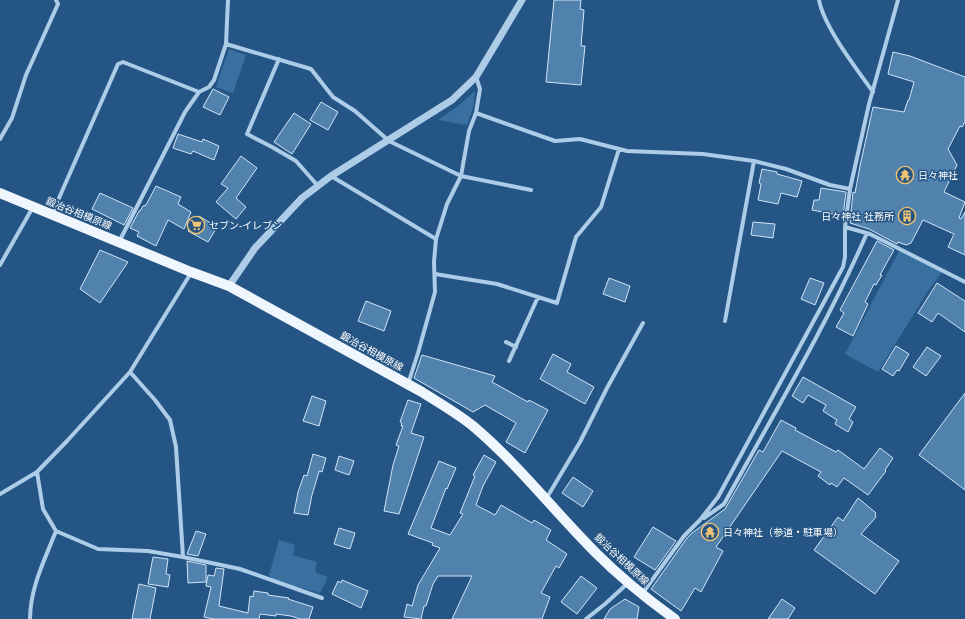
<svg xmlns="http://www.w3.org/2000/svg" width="965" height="619" font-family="Helvetica,'Noto Sans JP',sans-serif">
<rect width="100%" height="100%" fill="#255584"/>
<path fill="#3970a0" d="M229,49L246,55L233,93L216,87Z
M475,91L474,105L467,125L438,120L458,106Z
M899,251L942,272L928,291L878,372L845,354Z
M279,540L295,545L293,555L317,562L315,572L328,577L320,593L275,581L269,575Z"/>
<path fill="#5181ad" stroke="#d1e5f6" d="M554,0H581L580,9L584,10L581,46H585L581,85L546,82Z
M893,52L910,56L965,77V122L962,127L960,126L948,149L957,165L944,192L965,202L959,218L961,219L965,212V255L948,247L954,234L923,220L911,243L906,245L898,242L897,244L869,229L850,223L853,192L855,193L860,166L873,107L904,112L908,100H909L914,82L888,74Z
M213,89L229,97L220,115L203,107Z
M321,102L338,112L328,130L310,120Z
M294,113L311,124L292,154L274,142Z
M178,134L202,142L203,139L219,146L214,160L193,151L191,154L173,148Z
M241,156L257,168L236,198L246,207L236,219L216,202L228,188L221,184Z
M762,169L777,172V174L802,181L797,197L781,193L778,204L758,200L761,184L759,183Z
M156,186L181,197L178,204L191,212L184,229L168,220L156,246L137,236L139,232L130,228L139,211H140L143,206L146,205Z
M821,188L846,192L843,216L812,210L814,200H819Z
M100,193L133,208L124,225L92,209Z
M199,216L217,227L208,242L188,231Z
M753,222L775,224L773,238L751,235Z
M877,241L894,250L880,275H882L876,285L874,284L865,302L868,304L853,336L836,327L844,313L840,310Z
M100,250L128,262L100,303L80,289Z
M609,278L630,286L625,302L603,294Z
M810,278L824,283L815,305L801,299Z
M937,283L965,301V332L938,313L932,322L918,313Z
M366,301L391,311L384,331L358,321Z
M896,346L909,354L899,371L897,370L893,376L882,369Z
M927,347L941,356L926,376L913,367Z
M553,354L571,364L567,372L594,387L585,404L540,379Z
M422,355L495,376L492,382L528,402L529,400L548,410L525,453L506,442L516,423L485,405L473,412L414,378Z
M803,377L856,407L849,419L853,422L848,432L835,424L837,420L823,411L826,405L808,395L803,403L792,396Z
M965,393V490L919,455Z
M312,396L326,401L319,426L303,421Z
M408,400L421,404L411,433L424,437L399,514L384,511L393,465L399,446L396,445L403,426H401L402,423L400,422Z
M781,420L796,428L795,430L836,452L838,450L864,469L880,448L893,458L885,470L886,471L868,495L844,478L837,487L831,483L830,485L818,476L821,472L782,451L716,547L723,551L701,592L695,588L681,611L651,589L687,538L692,533L725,509L759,450L763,452Z
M313,454L326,458L322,472L319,471L318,475L312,495L308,515L294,513L298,492L304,475L307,476Z
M484,455L496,462L483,486L476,505L495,515L501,505L532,523L534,520L551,530L546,540L567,554L559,568L556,566L541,593L550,597L542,619H452L472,576H438L433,584L426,606H424L421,619L404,617L407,604L412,606L418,585L440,548L432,545L433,543L408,534L439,461L456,468L447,489L446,488L431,528L450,535L463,514L460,513L475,476L473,475Z
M339,456L354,461L349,475L335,470Z
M573,477L593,491L583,507L562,493Z
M858,498L876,513L875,515L876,517L861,534L899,561L875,594L814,550L838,517L843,521Z
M653,527L676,541L655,570L634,557Z
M339,528L355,533L350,549L334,544Z
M196,531L206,534L198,556L187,554Z
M153,557L168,559L166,574L170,575L168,587L148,584Z
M187,561L206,565V582L188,583Z
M216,568L224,569L219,606L248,613L250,596L253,597L254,591L268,593V595L289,598L288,599L313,607L309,619H300L291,616L276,614V616L260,614L259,619H214L204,617L211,587L206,586L208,575L214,576Z
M581,576L597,588L577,614L561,602Z
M342,580L368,591L361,608L332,594L338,581L341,583Z
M139,584L156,588L150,619H132Z
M625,599L639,607L637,619H604L610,609Z
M782,599L795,608L788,619H768Z"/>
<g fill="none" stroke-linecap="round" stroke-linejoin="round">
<path stroke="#adcce8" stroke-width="4" d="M819,0C824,27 856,68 873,92
M226,44L311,69L333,97L355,111L389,141L461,176L531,190
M279,59L247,134L272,147L296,161L318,186
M476,113L555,141L580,139L627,151L703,154L754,161L786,169L830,185L850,189
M0,139L12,118L26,75L58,4L56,0
M331,176L436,239
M52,214L118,64L123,62L199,92
M845,227L870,234L965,282
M119,242L185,112L199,92L209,87L214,80L226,44L228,0
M0,265L33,207
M435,274L497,284L557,303L576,237L601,207L619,149
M725,321L754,161
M506,342L516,347
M509,361L538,297
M130,372L155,400L170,420L176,447L183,557
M408,384L418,353L435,292L434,262L436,239L447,204L461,176L469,131L476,113L480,89L476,77
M0,494L37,472L67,441L130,372L191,273
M546,499L580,442L607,388L643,323
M704,518L724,504C773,415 826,327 867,233
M56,531L98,549L148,551L183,557L240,569L322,598
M642,594L684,536L700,520L718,497L843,267L845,257V227L850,189L869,104L898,0
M30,619C30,588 45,559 56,531L43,509L37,472
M586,619L605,604L628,583"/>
<path stroke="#adcce8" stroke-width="7" d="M229,286L255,248L302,198L331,176L452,100L476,77L522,0"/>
<path stroke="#f0f6fe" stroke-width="10" d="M0,193L191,272L229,286L422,392C439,403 457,413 473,426C518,464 554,511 596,553C620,577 647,599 675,619"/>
</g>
<defs>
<symbol id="temple-ring" viewBox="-11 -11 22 22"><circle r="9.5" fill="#255584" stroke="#f2c371" stroke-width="1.5"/><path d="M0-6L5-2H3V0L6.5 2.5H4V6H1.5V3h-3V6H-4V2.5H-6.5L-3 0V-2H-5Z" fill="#f2c371"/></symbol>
<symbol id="building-ring" viewBox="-11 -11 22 22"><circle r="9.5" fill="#255584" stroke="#f2c371" stroke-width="1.5"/><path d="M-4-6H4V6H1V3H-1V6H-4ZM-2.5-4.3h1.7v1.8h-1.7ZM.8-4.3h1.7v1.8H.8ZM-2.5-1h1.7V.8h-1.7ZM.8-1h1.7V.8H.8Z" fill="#f2c371"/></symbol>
<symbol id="supermarket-ring" viewBox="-11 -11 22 22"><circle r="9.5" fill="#255584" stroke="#f2c371" stroke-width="1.5"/><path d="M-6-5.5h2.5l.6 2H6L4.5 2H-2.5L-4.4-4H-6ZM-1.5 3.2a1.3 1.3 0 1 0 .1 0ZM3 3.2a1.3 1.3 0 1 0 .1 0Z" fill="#f2c371"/></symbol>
</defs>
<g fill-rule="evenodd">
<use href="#temple-ring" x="895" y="165" width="20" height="20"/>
<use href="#building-ring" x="897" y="206" width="20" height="20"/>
<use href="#supermarket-ring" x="186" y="215" width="20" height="20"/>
<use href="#temple-ring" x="700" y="522" width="20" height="20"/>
</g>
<g text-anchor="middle" stroke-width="3" stroke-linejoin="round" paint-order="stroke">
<g font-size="10" fill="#fff" stroke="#255584" text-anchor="start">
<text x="918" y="179">日々神社</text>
<text x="894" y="220" text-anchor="end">日々神社 社務所</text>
<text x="209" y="229">セブン-イレブン</text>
<text x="723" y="536">日々神社（参道・駐車場）</text>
</g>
<g font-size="10" fill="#fff" stroke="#255584">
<text transform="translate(79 213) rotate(22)" y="4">鍛冶谷相模原線</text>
<text transform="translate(372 351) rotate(29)" y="4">鍛冶谷相模原線</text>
<text transform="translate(622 559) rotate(43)" y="4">鍛冶谷相模原線</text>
</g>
</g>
</svg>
